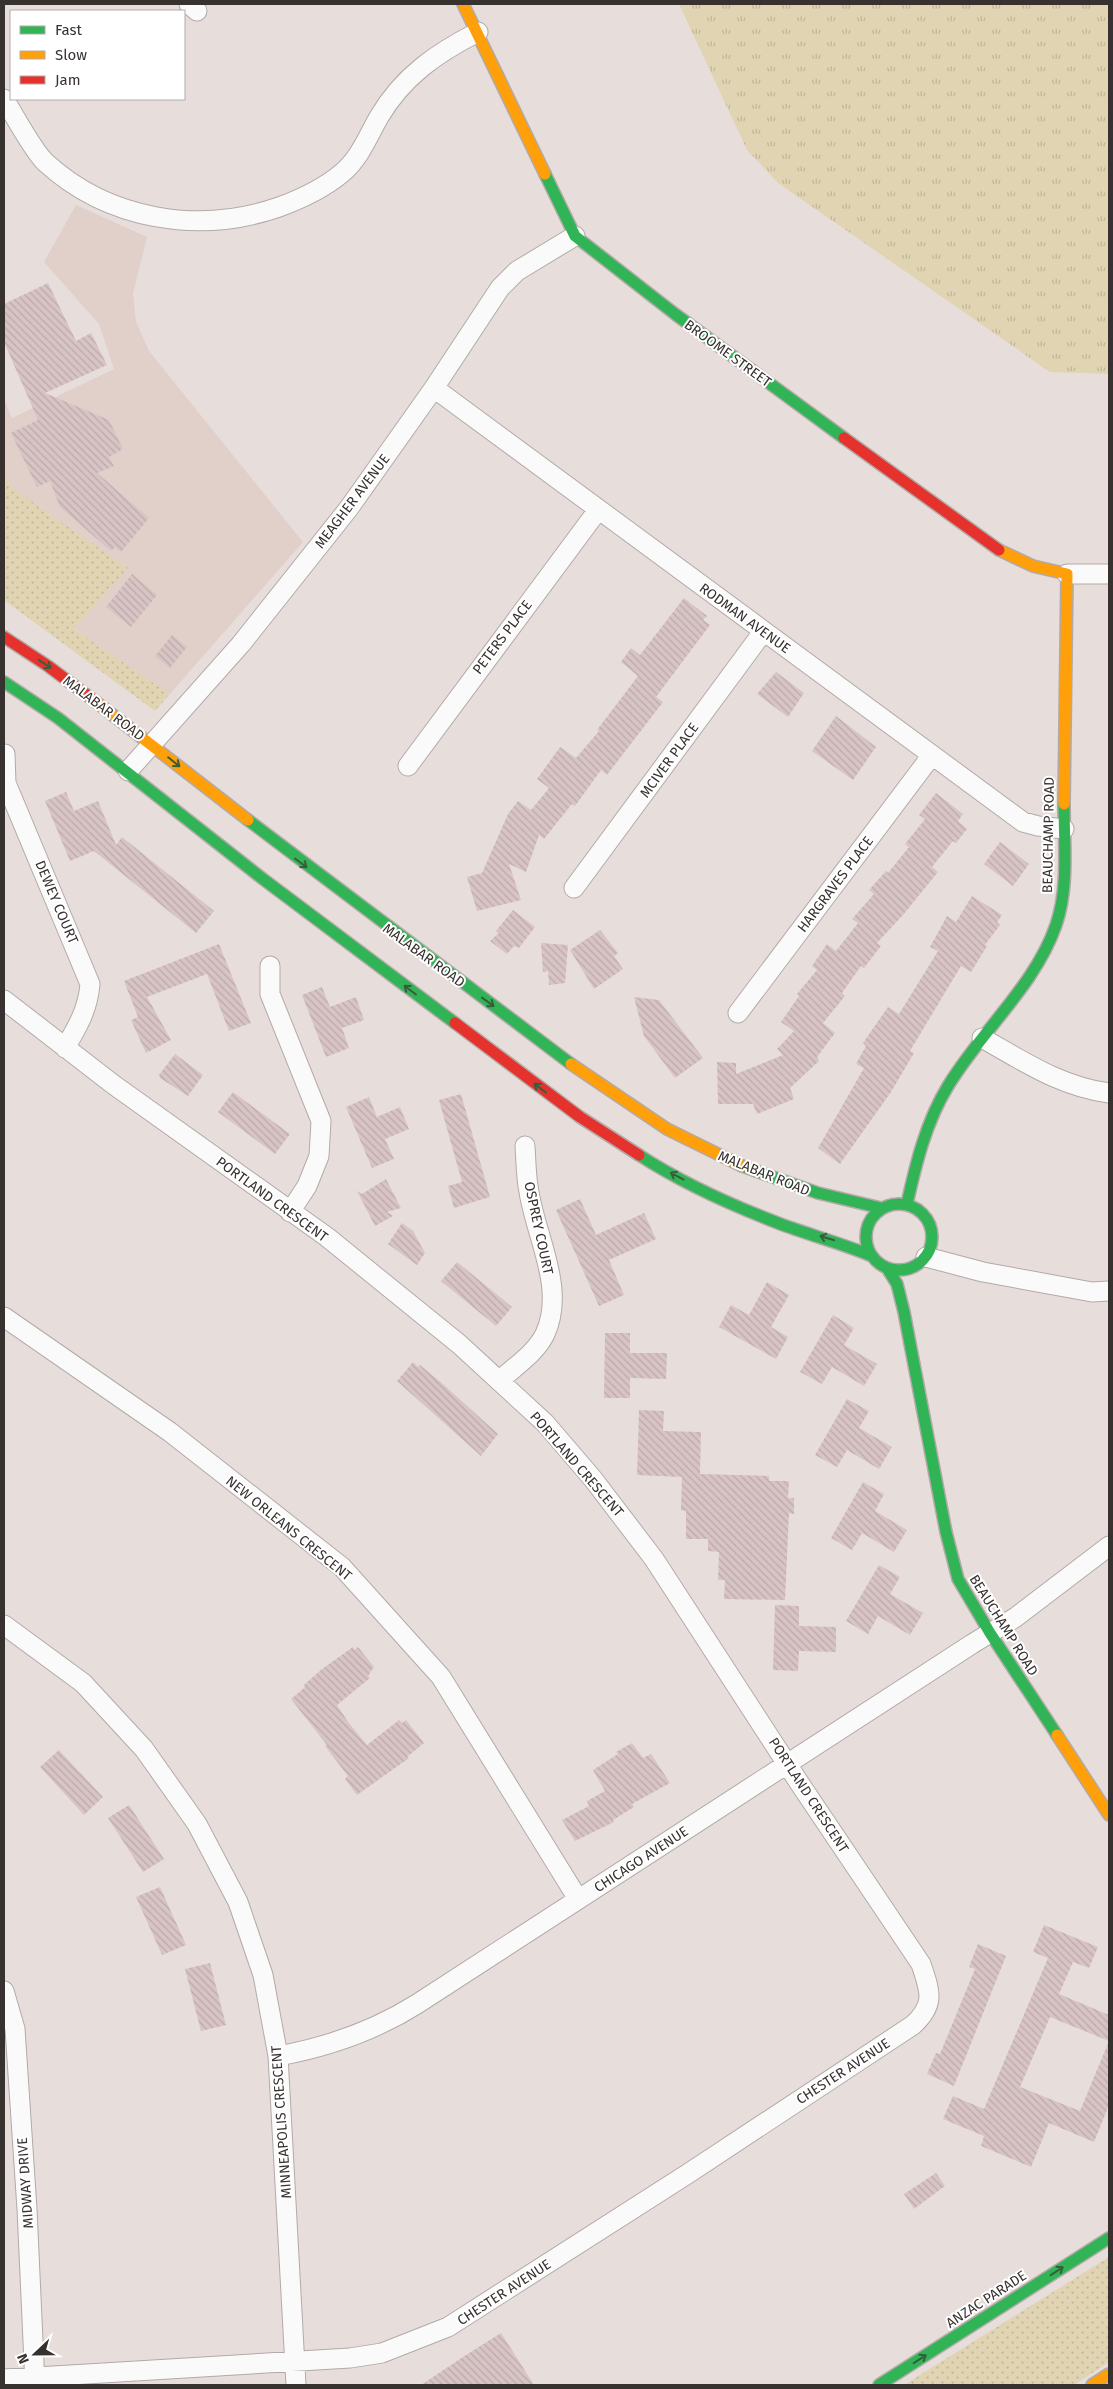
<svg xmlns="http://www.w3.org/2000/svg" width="1113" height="2389" font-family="'Fira Sans',sans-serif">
<defs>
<pattern id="grass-tufts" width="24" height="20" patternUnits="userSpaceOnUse" patternTransform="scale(1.25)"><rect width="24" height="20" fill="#e0d4b3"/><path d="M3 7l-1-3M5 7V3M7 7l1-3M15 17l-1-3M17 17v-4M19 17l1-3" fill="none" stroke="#c1b69a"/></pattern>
<pattern id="park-dots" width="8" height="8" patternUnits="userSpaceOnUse" patternTransform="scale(1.25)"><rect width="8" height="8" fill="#e0d4b3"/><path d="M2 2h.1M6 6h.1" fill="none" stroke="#c1b69a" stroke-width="1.8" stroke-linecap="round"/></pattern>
<pattern id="building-back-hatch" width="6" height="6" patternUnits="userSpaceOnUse" patternTransform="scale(1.25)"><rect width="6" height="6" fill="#d9c4c5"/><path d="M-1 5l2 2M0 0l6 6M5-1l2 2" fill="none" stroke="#bba9aa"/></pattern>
</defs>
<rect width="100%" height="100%" fill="#e7dedb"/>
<path fill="#e1cfca" d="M76,205L147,237L133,293L136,322L149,351L303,542L170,694L74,629L127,568L11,488L4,472V399L12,418L114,369L99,324L44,262Z"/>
<path fill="url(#grass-tufts)" d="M679,4H1109V374L1050,372L778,183L747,150Z"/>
<path fill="url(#park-dots)" d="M4,472L12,488L128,568L74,629L170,694L155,711L4,600Z
M1109,2257V2362L1074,2385H904Z"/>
<path fill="url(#building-back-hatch)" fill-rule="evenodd" d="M48,283L76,341L91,333L107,365L45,393L109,420L123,449L109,457L114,466L97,473L149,518L121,552L115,547L111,551L60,507L50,481L37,487L11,433L38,420L4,342V304Z
M132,574L157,595L131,627L106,607Z
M684,598L707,616L703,620L710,625L656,697L663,702L607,775L601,770L575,806L572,804L544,839L539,835L526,872L509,864L521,900L477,911L467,877L482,873L508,814L518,801L531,810L549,788L537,779L560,747L576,758L599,731L597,730L638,676L621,662L631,648L640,655Z
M172,635L187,647L170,668L155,656Z
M776,672L804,693L788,717L757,694Z
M836,716L876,747L853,780L812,751Z
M66,792L74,811L98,801L116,845L122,837L214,911L196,933L94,851L70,861L45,801Z
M936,793L963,814L958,821L967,829L956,843L953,841L932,867L938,872L903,915L877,943L881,946L864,968L861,966L842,993L845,996L823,1023L835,1033L817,1057L819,1061L790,1088L794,1099L757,1114L753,1104H718L717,1062L736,1063V1074L783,1055L777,1049L794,1031L781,1022L799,996L797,994L817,970L812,966L827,944L836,951L858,923L852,919L874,894L869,890L886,871L888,873L909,847L905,844L925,819L919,815Z
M1000,842L1029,864L1013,886L984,864Z
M972,896L1002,915L997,922L1000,925L985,945L987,946L971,972L961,966L910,1051L914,1053L891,1092L840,1164L818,1148L864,1068L856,1064L866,1046L863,1043L888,1007L899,1014L938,951L930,947L947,916L956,922Z
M513,910L535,927L519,948L514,946L507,954L490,941L499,933L496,931Z
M600,930L618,953L614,956L623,969L594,989L570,950Z
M541,943L568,945L565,983L549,985L548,971L543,972Z
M219,944L251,1023L229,1031L207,974L147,997L171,1040L146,1053L131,1020L138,1017L124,981Z
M322,987L330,1007L356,997L364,1020L342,1028L349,1048L326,1057L302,995Z
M634,997L659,1000L703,1058L675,1078L644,1036Z
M175,1054L203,1075L188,1096L160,1078L159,1075Z
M233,1092L290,1134L275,1154L218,1112Z
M461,1094L490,1197L454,1208L448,1186L462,1182L439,1100Z
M369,1097L377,1117L400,1107L409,1129L385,1139L394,1159L372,1168L346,1107Z
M386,1179L401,1208L387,1212L393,1216L375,1226L357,1191L362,1194Z
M580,1199L596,1235L644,1213L656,1239L609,1260L624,1295L599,1306L556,1210Z
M402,1223L413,1231L425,1253L417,1265L388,1244Z
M457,1262L512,1307L496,1326L441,1281Z
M767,1282L789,1295L771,1327L788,1337L776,1359L719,1327L731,1305L749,1315Z
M833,1315L854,1328L844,1345L877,1364L864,1386L832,1367L822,1384L800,1372Z
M605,1333H630V1353H667L666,1379L630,1378V1398H604Z
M413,1362L418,1367L420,1365L444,1385L498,1434L481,1456L397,1381Z
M847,1399L869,1411L859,1428L892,1447L879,1469L847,1450L837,1467L815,1455Z
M639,1410L664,1411L663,1431L701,1432L700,1474L769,1476V1481H789L788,1498H794V1514L789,1513L785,1600L724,1599L725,1580H718L719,1552L708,1551V1539H686V1511L681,1510L682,1477L637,1475Z
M863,1482L884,1494L875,1511L907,1530L894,1552L862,1533L852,1550L831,1538Z
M879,1565L900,1577L890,1594L923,1613L910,1635L878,1616L868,1634L846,1621Z
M775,1605L799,1606V1626L836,1627V1652L799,1651L798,1671L773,1670Z
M353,1647L354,1650L358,1647L374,1667L368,1676L370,1678L337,1705L348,1722L367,1745L399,1720L402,1723L406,1720L424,1743L407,1757L409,1758L357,1795L345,1779L348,1776L325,1746L327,1745L291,1699L305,1687L304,1685L322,1669Z
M632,1743L643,1758L651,1754L670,1783L632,1804L634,1807L613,1820L614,1822L575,1841L562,1820L589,1806L587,1801L605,1791L593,1770L618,1754L616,1752Z
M59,1750L103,1797L84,1815L40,1767Z
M129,1805L164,1859L143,1872L108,1818Z
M160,1887L186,1945L162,1955L136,1897Z
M1044,1925L1098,1947L1089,1968L1073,1962L1059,1994L1109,2015V2105L1094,2142L1049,2123L1031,2167L981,2146L984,2136L943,2119L953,2096L984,2109L1048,1958L1033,1952ZM1050,2017L1109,2041L1080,2111L1020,2087Z
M978,1944L1006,1956L954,2086L927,2074L936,2053L940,2054L975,1969L969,1967Z
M210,1963L226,2025L201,2031L185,1969Z
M936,2173L945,2186L914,2209L904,2194Z
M501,2333L534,2385H421L466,2355Z"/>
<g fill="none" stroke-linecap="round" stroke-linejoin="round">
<defs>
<path id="street" d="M189,4L197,11
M4,99C15,116 32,149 45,162C108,220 199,235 279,207C301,199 323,189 342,173C360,158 368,136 379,117C403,76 437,53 478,32
M434,388L1023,822L1038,826L1064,829
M1067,574H1109
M5,754L6,783L90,984C88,1009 78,1026 65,1048
M408,766L598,510
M128,771L241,644L349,508L434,388L500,288L517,271L575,236
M574,888L763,632
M270,966V994L321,1121L319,1156L307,1186L290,1212
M4,1000L114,1085L327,1237L459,1344L545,1423L593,1479L654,1559L800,1784L921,1964C930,1991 936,2004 913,2025L689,2173L448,2327L382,2353L350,2358L4,2379
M738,1013L932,755
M982,1038C1023,1061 1061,1087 1109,1093
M926,1257L983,1272L1092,1292L1109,1291
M4,1317L170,1432L342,1567L441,1677L578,1899
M499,1381C514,1367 536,1353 545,1334C566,1289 536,1237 529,1192C526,1177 526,1161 525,1146
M4,1625L83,1683L144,1749L197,1824L238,1902L263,1975L278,2056L296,2385
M4,1991L15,2029L27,2209L35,2385
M278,2056C328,2047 374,2031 417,2004L972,1644L1016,1617L1109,1546"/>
<path id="fast" d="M545,174L575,236L675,314L844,438
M4,682L58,718L263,879L455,1023
M248,820L571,1064
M639,1155C682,1183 731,1205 778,1223C809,1235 841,1243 872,1256
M742,1166L818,1193L881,1208
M866 1237a33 33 0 1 1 66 0a33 33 0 1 1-66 0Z
M907,1204C916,1163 926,1122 948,1086C981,1031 1035,986 1056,925C1069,888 1064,843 1064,804
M887,1268L897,1284L904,1312L946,1532L958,1579L990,1633L1057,1735
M879,2385L1109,2238"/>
<path id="slow" d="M463,4L545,174
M999,550L1033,566L1067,574L1064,804
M96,702L248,820
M571,1064L667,1129L742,1166
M1057,1735L1109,1815
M1092,2385L1109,2374"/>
<path id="jam" d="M844,438L999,550
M4,637L48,666L96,702
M455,1023L580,1117L639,1155"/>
</defs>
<use href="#street" stroke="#b2aaa8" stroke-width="21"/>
<use href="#fast" stroke="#b2aaa8" stroke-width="14"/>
<use href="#slow" stroke="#b2aaa8" stroke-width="14"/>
<use href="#jam" stroke="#b2aaa8" stroke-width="14"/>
<use href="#street" stroke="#fbfafa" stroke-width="19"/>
<use href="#fast" stroke="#30b455" stroke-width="11"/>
<use href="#slow" stroke="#ff9f0a" stroke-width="11"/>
<use href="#jam" stroke="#e5322d" stroke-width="11"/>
</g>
<defs><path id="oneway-shaft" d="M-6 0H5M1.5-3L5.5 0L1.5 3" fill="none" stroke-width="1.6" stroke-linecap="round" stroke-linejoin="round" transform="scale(1.25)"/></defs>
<g stroke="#355f3c">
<use href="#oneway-shaft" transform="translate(45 664) rotate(34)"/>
<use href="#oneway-shaft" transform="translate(174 762) rotate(39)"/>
<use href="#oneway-shaft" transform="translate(301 863) rotate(37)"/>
<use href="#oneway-shaft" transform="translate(410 990) rotate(-143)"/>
<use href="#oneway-shaft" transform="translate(488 1002) rotate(36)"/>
<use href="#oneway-shaft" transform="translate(540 1088) rotate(-143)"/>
<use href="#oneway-shaft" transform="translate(677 1176) rotate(-152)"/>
<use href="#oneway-shaft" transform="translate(827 1238) rotate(-163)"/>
<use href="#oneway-shaft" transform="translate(1057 2271) rotate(-33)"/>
<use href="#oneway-shaft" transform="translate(920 2359) rotate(-33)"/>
</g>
<g text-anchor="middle" stroke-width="4" stroke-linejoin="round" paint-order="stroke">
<g font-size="14" fill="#37312f" stroke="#fff">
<text transform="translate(728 353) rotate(36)" y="5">BROOME STREET</text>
<text transform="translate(352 501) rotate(-53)" y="5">MEAGHER AVENUE</text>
<text transform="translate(745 618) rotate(36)" y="5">RODMAN AVENUE</text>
<text transform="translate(502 637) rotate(-53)" y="5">PETERS PLACE</text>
<text transform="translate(104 708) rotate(37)" y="5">MALABAR ROAD</text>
<text transform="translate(669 760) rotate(-54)" y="5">MCIVER PLACE</text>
<text transform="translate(1048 835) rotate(-89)" y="5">BEAUCHAMP ROAD</text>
<text transform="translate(835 884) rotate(-53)" y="5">HARGRAVES PLACE</text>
<text transform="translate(57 902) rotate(67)" y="5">DEWEY COURT</text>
<text transform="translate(424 955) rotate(36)" y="5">MALABAR ROAD</text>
<text transform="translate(764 1173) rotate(22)" y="5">MALABAR ROAD</text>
<text transform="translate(272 1199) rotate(36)" y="5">PORTLAND CRESCENT</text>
<text transform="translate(539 1228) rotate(78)" y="5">OSPREY COURT</text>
<text transform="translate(577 1464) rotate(49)" y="5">PORTLAND CRESCENT</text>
<text transform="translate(289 1528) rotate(39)" y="5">NEW ORLEANS CRESCENT</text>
<text transform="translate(1004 1625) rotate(58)" y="5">BEAUCHAMP ROAD</text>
<text transform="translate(809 1795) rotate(57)" y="5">PORTLAND CRESCENT</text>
<text transform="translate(641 1859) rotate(-33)" y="5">CHICAGO AVENUE</text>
<text transform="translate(843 2071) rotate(-33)" y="5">CHESTER AVENUE</text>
<text transform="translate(281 2122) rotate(-94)" y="5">MINNEAPOLIS CRESCENT</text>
<text transform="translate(25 2183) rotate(-94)" y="5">MIDWAY DRIVE</text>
<text transform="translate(504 2292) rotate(-33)" y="5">CHESTER AVENUE</text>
<text transform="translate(986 2299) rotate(-33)" y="5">ANZAC PARADE</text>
</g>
</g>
<rect width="1113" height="2389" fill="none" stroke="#37312f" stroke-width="10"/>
<rect x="10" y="10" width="175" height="90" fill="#ffffff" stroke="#afadac"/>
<rect x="20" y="26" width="25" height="8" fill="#30b455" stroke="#afadac"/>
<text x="55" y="35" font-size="15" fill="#37312f">Fast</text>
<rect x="20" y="51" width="25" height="8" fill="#ff9f0a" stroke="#afadac"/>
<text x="55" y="60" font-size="15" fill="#37312f">Slow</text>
<rect x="20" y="76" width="25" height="8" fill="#e5322d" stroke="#afadac"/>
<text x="55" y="85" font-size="15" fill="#37312f">Jam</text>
<g transform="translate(35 2354) rotate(248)" stroke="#ffffff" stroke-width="4" paint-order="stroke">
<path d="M0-4L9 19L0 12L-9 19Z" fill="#37312f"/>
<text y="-8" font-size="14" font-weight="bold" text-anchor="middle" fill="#37312f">N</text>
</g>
</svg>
